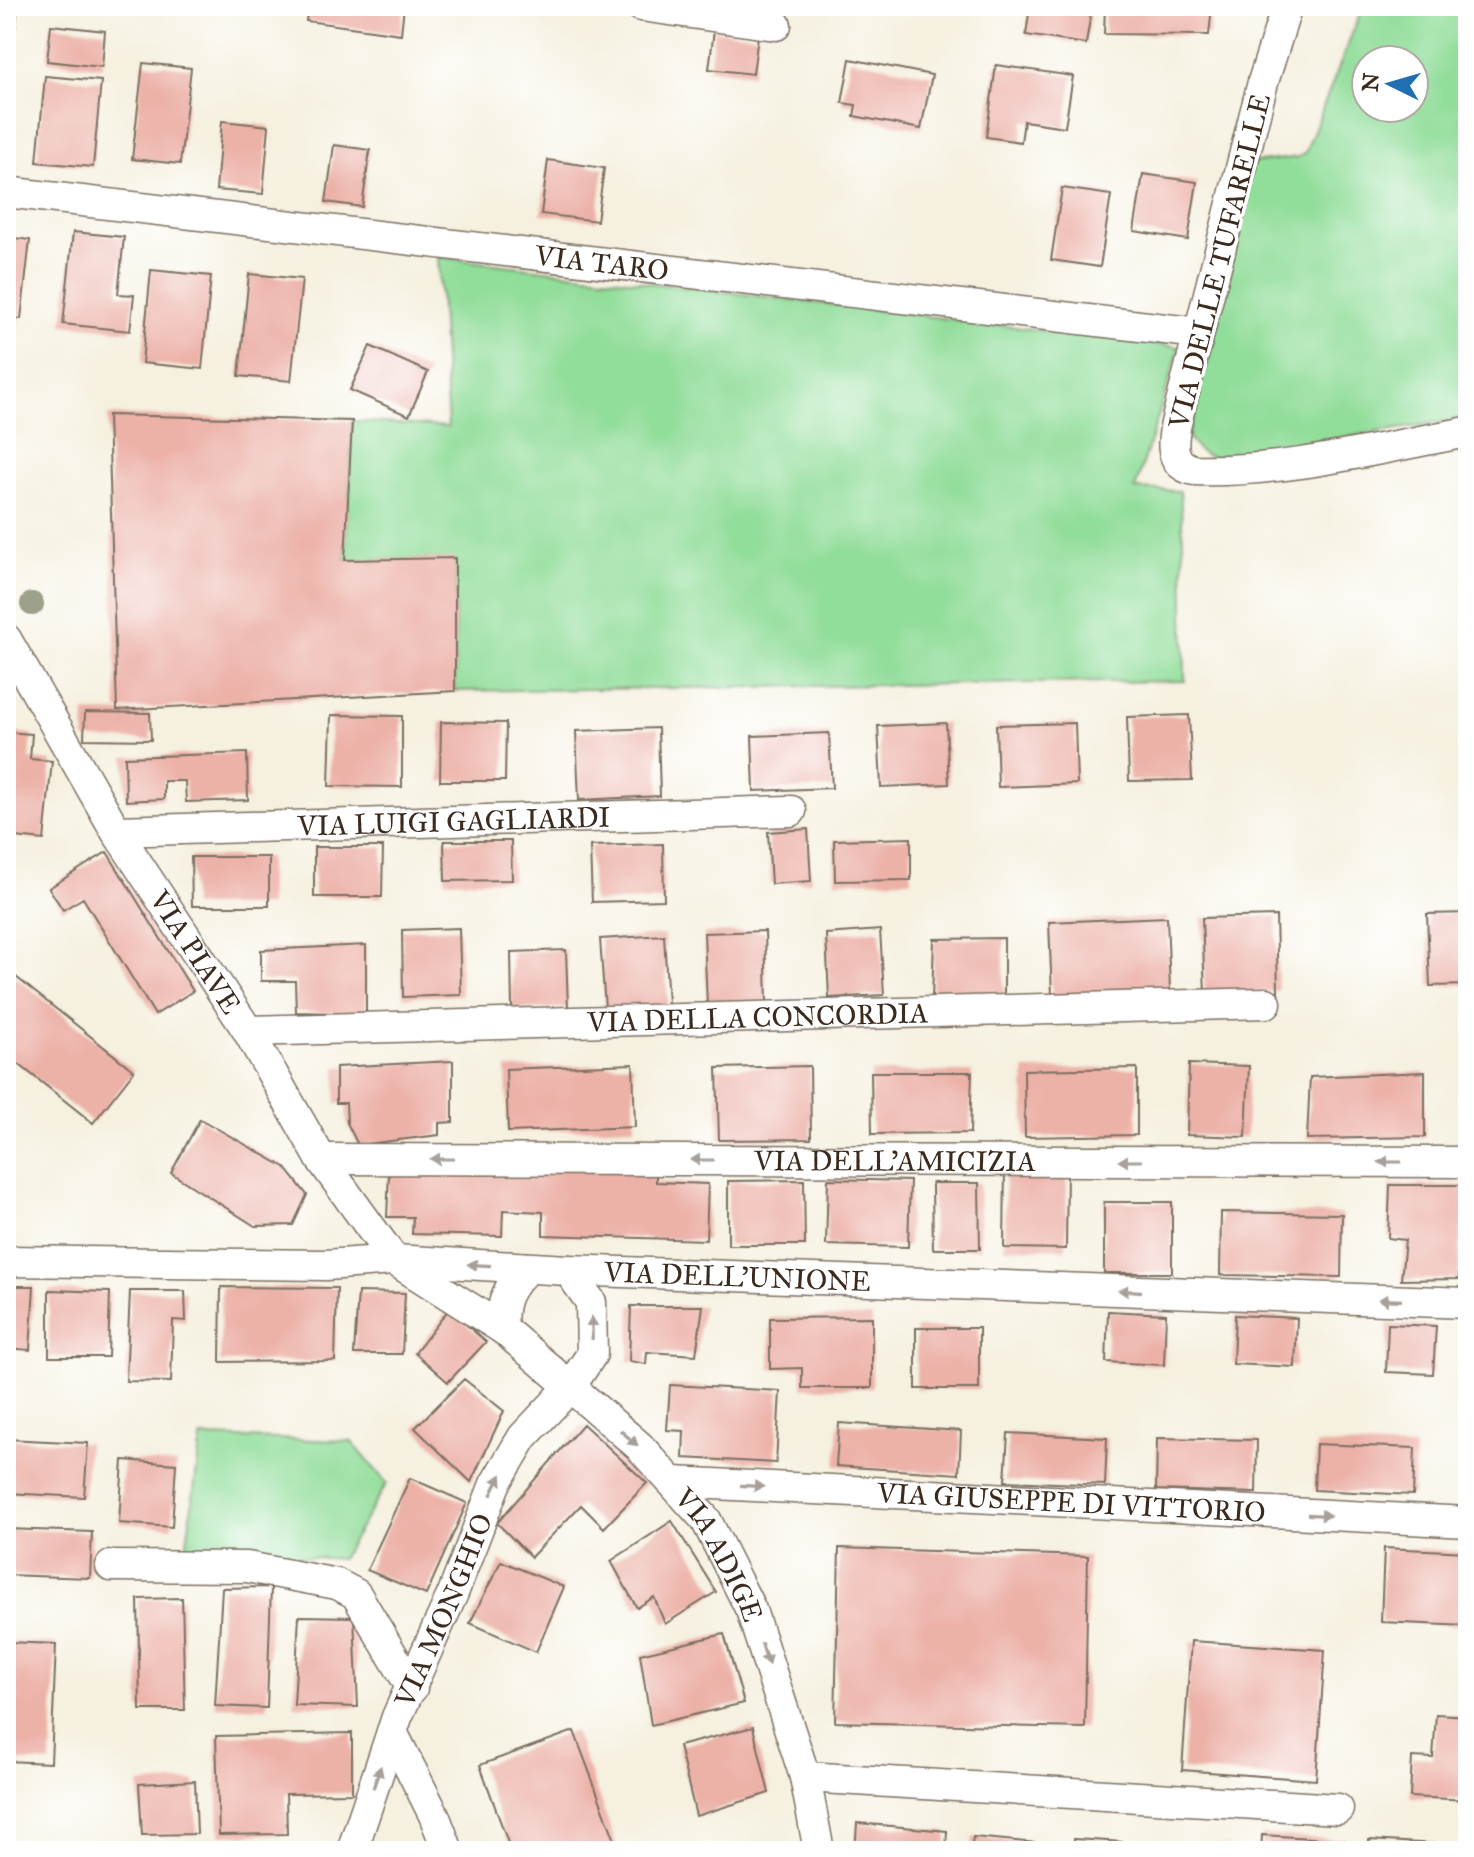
<svg xmlns="http://www.w3.org/2000/svg" width="1474" height="1857" font-family="'IM FELL Great Primer',serif">
<rect width="100%" height="100%" fill="#fff"/>
<filter id="ink" filterUnits="userSpaceOnUse"><feTurbulence type="fractalNoise" baseFrequency=".0125" numOctaves="2"/><feDisplacementMap in="SourceGraphic" scale="16" xChannelSelector="R" yChannelSelector="G"/><feConvolveMatrix kernelMatrix="1 2 1 2 8 2 1 2 1" color-interpolation-filters="sRGB"/></filter>
<filter id="wash" filterUnits="userSpaceOnUse"><feTurbulence type="fractalNoise" baseFrequency=".006" numOctaves="4" result="noise"/><feDisplacementMap in="SourceGraphic" scale="32" xChannelSelector="R" yChannelSelector="G"/><feGaussianBlur stdDeviation="1.8" result="paint"/><feColorMatrix in="noise" values="0 0 0 0 0 0 0 0 0 0 0 0 0 0 0 0 0 1.4 0 .05"/><feComposite in="paint" operator="in"/></filter>
<g filter="url(#wash)">
<rect width="100%" height="100%" fill="#f5f0df"/>
<path fill="#91dd9a" stroke="#66845c" stroke-width="2" fill-rule="evenodd" d="M1363,6H1468V418L1212,458L1199,451L1188,437L1253,163L1298,157L1305,153ZM1366,60H1414V108H1366Z
M438,257L1180,347L1135,489L1180,491L1183,539L1185,681L455,691V559L345,560L352,421L448,427Z
M201,1437L351,1441L387,1483L341,1559L186,1550Z"/>
<g id="blocks">
<path fill="#ecb1a7" d="M308,6H404L401,34L306,21Z
M1030,6H1092L1086,44L1026,35Z
M1105,6H1212L1209,35L1104,34Z
M6,14L17,15L8,84L6,83Z
M51,25L105,31L102,67L47,61Z
M714,30L758,36L753,74L709,69Z
M850,59L932,75L921,129L854,116L856,105L842,103Z
M143,63L191,68L180,164L132,159Z
M996,65L1073,76L1065,127L1024,121L1021,142L986,137Z
M45,76L101,81L93,167L37,162Z
M222,121L269,126L263,194L216,190Z
M334,145L370,150L362,207L326,202Z
M548,160L604,168L597,221L541,214Z
M1143,174L1197,182L1188,240L1134,231Z
M1062,188L1111,195L1100,267L1051,260Z
M73,232L124,237L118,294L134,295L130,331L63,324Z
M6,237L30,240L21,319L6,318Z
M151,270L211,276L202,369L142,363Z
M249,274L302,279L291,381L239,376Z
M370,346L428,372L409,416L350,390Z
M108,415L352,421L345,560L455,558V691L117,710Z
M85,712L150,713L151,740L84,739Z
M331,715L402,716V787L329,786Z
M1189,715L1192,780L1129,781L1127,717Z
M441,722L506,723L505,781H440Z
M946,723L949,784L881,787L878,726Z
M1075,723L1077,784L998,787L996,725Z
M658,728L660,796L579,800L576,731Z
M6,732L32,734L30,759L52,761L44,840L6,836Z
M829,733L832,788L754,791L752,736Z
M247,753L248,800L186,802L185,781H164V799L126,801L125,757Z
M808,829L811,881L771,884L768,832Z
M911,838V880L835,881L834,840Z
M444,841H511L512,880L445,881Z
M663,844L664,900L592,902L590,846Z
M314,847H383L382,897H314Z
M107,852L193,991L155,1015L83,898L63,910L49,888Z
M191,857H269V906H192Z
M1468,913V985L1430,986L1427,914Z
M1276,916L1278,991L1205,994L1202,918Z
M1167,917L1170,991L1052,996L1049,922Z
M459,928L461,995L403,997L402,930Z
M880,930L884,995L829,998L826,934Z
M765,931L767,1003L707,1005L704,933Z
M664,935L668,1004L605,1008L600,939Z
M1004,938V996L932,999L934,939Z
M366,945V1014L296,1012L295,981H261V950Z
M566,950L568,1008L512,1009L511,952Z
M6,969L134,1071L93,1123L6,1054Z
M453,1061V1122L439,1123V1135L358,1145L347,1123L346,1103H336V1067Z
M633,1064L635,1127L508,1132L506,1069Z
M1189,1064L1249,1066L1246,1137L1187,1135Z
M810,1066L811,1139L719,1140L717,1068Z
M1137,1068V1135L1025,1137L1024,1070Z
M871,1072H972L970,1133L872,1134Z
M1425,1072V1137L1307,1139L1310,1077Z
M200,1119L285,1167L307,1195L293,1225L255,1226L171,1173Z
M492,1163L656,1168V1182L708,1184L706,1240L543,1235V1212L503,1210L502,1236L412,1234L413,1217H387L389,1172L492,1175Z
M1005,1168L1067,1169L1066,1249L1004,1248Z
M828,1179L910,1181L908,1247L826,1245Z
M804,1180L805,1245H728V1181Z
M932,1183H979L980,1249H933Z
M1390,1185H1468V1228H1461L1459,1279L1401,1280L1405,1240L1388,1238Z
M1104,1202H1172V1273H1104Z
M1221,1212L1342,1214L1341,1277L1220,1275Z
M6,1286H34L30,1350L6,1348Z
M221,1287L337,1288L335,1361L220,1362Z
M49,1290L110,1292L108,1357H49Z
M130,1291H185L186,1321L173,1320L171,1382L126,1381Z
M358,1292L405,1293L402,1354H354Z
M631,1306H703L696,1355L647,1352L646,1364L629,1361Z
M449,1309L486,1342L448,1382L415,1353Z
M1108,1311L1166,1314L1164,1365L1106,1362Z
M1235,1315L1297,1318L1295,1367L1233,1364Z
M872,1317V1388H802V1368L770,1369V1318Z
M1388,1324L1436,1326L1433,1374L1386,1372Z
M916,1328H979V1389H916Z
M464,1379L504,1411L471,1482L415,1428Z
M670,1385L780,1391L776,1463L683,1458L684,1431L667,1430Z
M839,1423L961,1431L959,1474L836,1466Z
M583,1424L647,1483L604,1528L581,1505L531,1557L497,1523Z
M1008,1433L1107,1438L1105,1485L1005,1481Z
M1157,1438L1257,1440L1256,1493L1156,1490Z
M6,1439L88,1443L84,1497L6,1493Z
M1316,1444L1415,1448L1413,1495L1314,1490Z
M1464,1451H1468V1504L1461,1503Z
M123,1460L176,1464L172,1527L119,1523Z
M410,1478L467,1503L426,1595L367,1570Z
M672,1521L716,1592L665,1624L654,1597L637,1608L611,1561Z
M6,1529L92,1532L90,1578L6,1575Z
M839,1548L1088,1556L1085,1728L835,1722Z
M1384,1548L1468,1552V1626L1381,1622Z
M501,1561L564,1587L536,1652L470,1623Z
M271,1587L267,1708L215,1706L222,1588Z
M182,1598L185,1710H140L138,1599Z
M299,1616L354,1617L358,1707L294,1705Z
M724,1634L744,1703L651,1725L640,1654Z
M1191,1641L1325,1650L1316,1780L1182,1770Z
M6,1642L56,1644L51,1763L6,1761Z
M1436,1714L1468,1716V1800L1410,1797L1412,1757L1433,1758Z
M753,1727L769,1793L696,1816L679,1746Z
M574,1731L619,1851H511L480,1765Z
M352,1733V1793L286,1794L287,1834L219,1835L216,1736Z
M195,1781L197,1834L142,1835L139,1784Z
M857,1823L947,1831L946,1851H855Z
M1262,1835L1344,1840L1343,1851H1261Z
M973,1837L1048,1844L1047,1851H971Z
M1074,1839L1141,1843L1140,1851H1073Z
M1369,1840L1436,1844V1851H1369Z
M1160,1842L1227,1846L1226,1851H1160Z"/>
</g>
</g>
<g filter="url(#ink)">
<use href="#blocks" fill-opacity="0" stroke="#7c6f62" stroke-width="2"/>
<g fill="none" stroke-linecap="round" stroke-linejoin="round">
<defs>
<g id="street">
<path d="M641,6L776,25"/>
<path d="M1287,6L1263,82L1177,419C1172,440 1168,464 1194,470C1286,473 1378,448 1468,432"/>
<path id="s1" d="M6,192L1199,333"/>
<path id="s2" d="M6,639L116,831L248,1031L321,1159L394,1260L503,1329L639,1446L706,1520L751,1610L805,1777L819,1851"/>
<path id="s3" d="M116,831L791,811"/>
<path id="s4" d="M248,1031L1266,1003"/>
<path id="s5" d="M321,1159L1468,1162"/>
<path id="s6" d="M6,1261L326,1265L394,1260L568,1270L1468,1303"/>
<path d="M503,1329C500,1302 508,1286 528,1268"/>
<path id="s7" d="M674,1482L1468,1522"/>
<path d="M111,1566L247,1567L337,1584L356,1594L412,1688"/>
<path d="M392,1732L434,1815L448,1851"/>
<path d="M805,1777L1338,1809"/>
<path id="s8" d="M352,1851L397,1717L453,1593L495,1484L523,1437L570,1387L592,1354L591,1302L568,1270"/>
</g>
</defs>
<use href="#street" stroke="#7c6f62" stroke-width="33"/>
<use href="#street" stroke="#fff" stroke-width="30"/>
</g>
<circle fill="#9da189" cx="32" cy="604" r="12"/>
<defs><path id="oneway-solid" d="M-6-.8H1V-3.2L6.5 0L1 3.2V.8H-6Z" transform="scale(2)"/></defs>
<g fill="#a79f9a">
<use href="#oneway-solid" transform="translate(442 1159) rotate(-180)"/>
<use href="#oneway-solid" transform="translate(702 1160) rotate(-180)"/>
<use href="#oneway-solid" transform="translate(1130 1161) rotate(-180)"/>
<use href="#oneway-solid" transform="translate(1390 1162) rotate(-180)"/>
<use href="#oneway-solid" transform="translate(479 1265) rotate(-177)"/>
<use href="#oneway-solid" transform="translate(1130 1291) rotate(-178)"/>
<use href="#oneway-solid" transform="translate(1390 1300) rotate(-178)"/>
<use href="#oneway-solid" transform="translate(592 1328) rotate(-91)"/>
<use href="#oneway-solid" transform="translate(629 1438) rotate(41)"/>
<use href="#oneway-solid" transform="translate(496 1485) rotate(-64)"/>
<use href="#oneway-solid" transform="translate(752 1486) rotate(3)"/>
<use href="#oneway-solid" transform="translate(1319 1515) rotate(3)"/>
<use href="#oneway-solid" transform="translate(765 1654) rotate(72)"/>
<use href="#oneway-solid" transform="translate(377 1777) rotate(-71)"/>
</g>
</g>
<g text-anchor="middle" stroke-width="7" stroke-linejoin="round" paint-order="stroke">
<g font-size="28" fill="#3b2a1e" stroke="#fff">
<text transform="translate(1219 261) rotate(-76)" y="10">VIA DELLE TUFARELLE</text>
<text dy="10" stroke="none"><textPath href="#s1" startOffset="600">VIA TARO</textPath></text>
<text dy="10" stroke="none"><textPath href="#s3" startOffset="338">VIA LUIGI GAGLIARDI</textPath></text>
<text dy="10" stroke="none"><textPath href="#s2" startOffset="366">VIA PIAVE</textPath></text>
<text dy="10" stroke="none"><textPath href="#s4" startOffset="510">VIA DELLA CONCORDIA</textPath></text>
<text dy="10" stroke="none"><textPath href="#s5" startOffset="574">VIA DELL'AMICIZIA</textPath></text>
<text dy="10" stroke="none"><textPath href="#s6" startOffset="732">VIA DELL'UNIONE</textPath></text>
<text dy="10" stroke="none"><textPath href="#s7" startOffset="398">VIA GIUSEPPE DI VITTORIO</textPath></text>
<text dy="10" stroke="none"><textPath href="#s2" startOffset="1178">VIA ADIGE</textPath></text>
<text dy="10" stroke="none"><textPath href="#s8" startOffset="258">VIA MONGHIO</textPath></text>
</g>
</g>
<rect width="1474" height="1857" fill="none" stroke="#fff" stroke-width="32"/>
<g transform="translate(1390 84) rotate(275)"><circle r="38" fill="#ffffff" stroke="#b1aaa5" stroke-width="2"/>
<path d="M0-6L14 30L0 20L-14 30Z" fill="#1f6fb2"/>
<text y="-12" font-size="22" font-weight="bold" text-anchor="middle" fill="#3b2a1e">N</text>
</g>
</svg>
